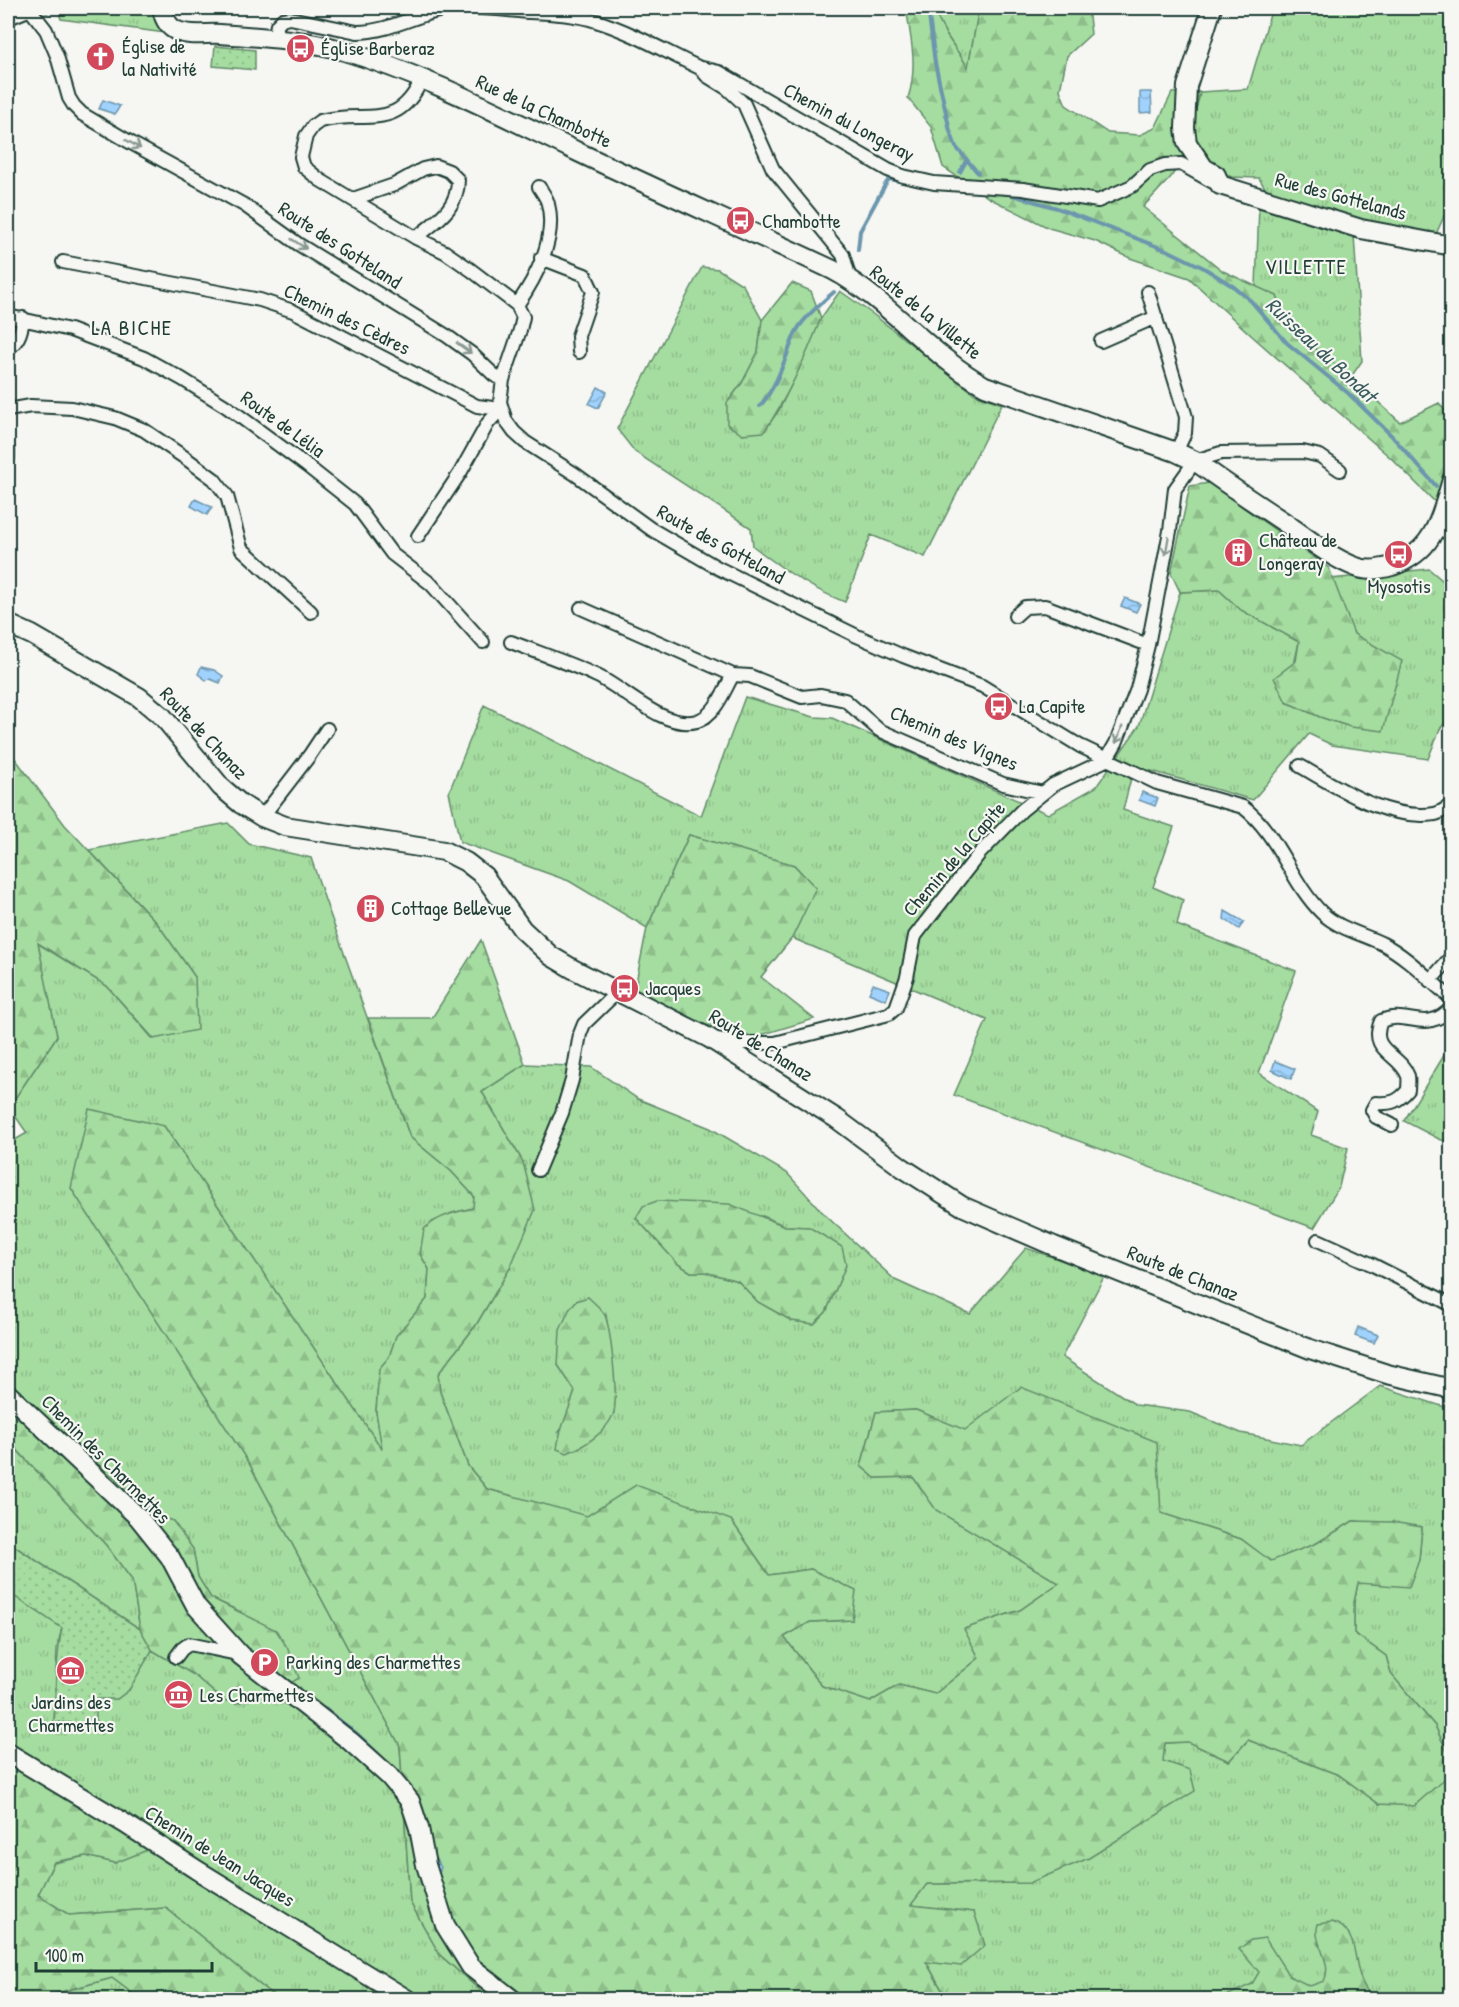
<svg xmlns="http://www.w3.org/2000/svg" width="1459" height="2007" font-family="'Patrick Hand',sans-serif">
<defs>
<pattern id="grass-tufts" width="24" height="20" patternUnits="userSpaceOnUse" patternTransform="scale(1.5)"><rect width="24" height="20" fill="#a5dca0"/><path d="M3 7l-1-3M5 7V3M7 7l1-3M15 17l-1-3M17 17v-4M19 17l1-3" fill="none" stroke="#8ebe8a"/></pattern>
<pattern id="forest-firs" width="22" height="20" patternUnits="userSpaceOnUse" patternTransform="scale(1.5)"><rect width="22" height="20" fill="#a5dca0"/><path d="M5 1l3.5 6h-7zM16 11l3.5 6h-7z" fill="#8ebe8a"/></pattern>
<pattern id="park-dots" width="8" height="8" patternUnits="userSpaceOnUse" patternTransform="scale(1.5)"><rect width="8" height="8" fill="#a5dca0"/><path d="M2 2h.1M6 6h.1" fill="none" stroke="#8ebe8a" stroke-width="1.8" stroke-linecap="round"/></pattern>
<pattern id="water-waves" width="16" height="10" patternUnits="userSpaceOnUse" patternTransform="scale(1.5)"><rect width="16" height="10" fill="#a0d2fd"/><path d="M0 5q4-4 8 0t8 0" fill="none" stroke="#89b5d9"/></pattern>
</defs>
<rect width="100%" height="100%" fill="#f6f6f2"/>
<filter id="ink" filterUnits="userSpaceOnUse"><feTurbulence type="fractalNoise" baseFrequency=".0167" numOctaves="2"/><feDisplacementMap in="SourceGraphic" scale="12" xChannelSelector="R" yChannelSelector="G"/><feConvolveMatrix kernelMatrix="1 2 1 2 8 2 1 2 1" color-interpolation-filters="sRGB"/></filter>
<g filter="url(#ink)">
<path fill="url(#grass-tufts)" stroke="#628c6a" stroke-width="1.5" fill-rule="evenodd" d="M47,8H155L173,34L61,19L58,10L46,13Z
M932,8H979L968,68L947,36Z
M1272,8H1451V201L1436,234L1354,235L1362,361L1351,377L1287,326L1277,296L1256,287L1259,205L1265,188L1259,178L1231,177L1205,160L1189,138L1200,92L1248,89Z
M702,267L718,269L743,285L762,320L758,352L742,383L727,403L741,434L764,431L779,410L795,377L821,318L840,291L874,315L975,394L1002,404L925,557L871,535L845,602C811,589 782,569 753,546L751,528L635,452L617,429Z
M1429,569L1449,586L1452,600L1451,715L1440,729L1428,759L1332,745L1309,734L1253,800L1134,766L1123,810L1174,827L1153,887L1183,900L1177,925L1296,971L1259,1073L1318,1112L1311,1135L1348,1148L1339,1187L1314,1228L954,1095L987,1020L792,938L815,888L794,865L689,835L647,928L569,881L460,842L449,792L484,705L701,816L745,697L814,717L832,718L1048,814L1096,787L1139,726L1180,592L1219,590L1241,610L1299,642L1286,702L1320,717L1351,727L1354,634L1331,579Z
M228,823L249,844L311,858L325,900L410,1137L451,1171L474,1196V1208L452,1213L432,1222L420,1254L429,1269L427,1299L396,1336L389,1357L379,1369L376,1412L383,1451L164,1126L250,1465L400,1746L410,1902L440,1955L490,1999H280L270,1993L166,1908L69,1915L38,1894L54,1863L86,1856L115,1863L8,1748V1592L62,1628L57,1648L54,1722L96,1698L117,1699L129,1690L152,1650L194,1675L223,1700L241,1612L211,1598L198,1577L193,1549L173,1522L160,1517L78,1447L8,1384V1144L27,1133L9,1107L57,1036L37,943L107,986L153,1039L195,977L157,923L89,850Z
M1451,1044V1143L1439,1139L1404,1121Z
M525,1064L591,1067L638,1099L710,1128L787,1173L824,1214L895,1280L970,1314L1026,1248L1105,1275L1062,1357L1136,1405L1190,1412L1241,1433L1301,1445L1380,1386L1451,1409V1760L1435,1726L1391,1674L1386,1656L1354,1633V1602L1358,1583L1419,1560L1422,1527L1353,1521L1317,1543L1271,1562L1241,1539L1161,1513L916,1410L876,1412L861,1466L875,1478L913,1477L937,1510L1059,1583L1020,1610L965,1629L979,1658L935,1694L899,1685L870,1702L822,1686L784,1637L810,1622L852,1620L811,1569L769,1575L731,1520L587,1517L487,1489L468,1466L440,1392L438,1374L476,1325L510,1268L523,1162L482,1092ZM763,1216L785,1226L809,1227L846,1265L826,1312L814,1324L792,1321L758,1302L738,1281L705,1272H691L678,1264L636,1218ZM606,1315L612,1359L614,1413L559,1432L565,1424L575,1391L558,1365Z
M8,1445L14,1447L106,1545L132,1580L140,1629L8,1542Z
M1248,1740L1339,1775L1379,1804L1414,1805L1451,1773V1999H947L926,1961L974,1912L910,1905L927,1884L1029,1883L1162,1761L1165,1743L1188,1742L1229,1761Z
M112,1978L140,1999L34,2000Z"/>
<path fill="url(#forest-firs)" stroke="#628c6a" stroke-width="1.5" d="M906,8H932L947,36L968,67L979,8H1088L1091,34L1067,56L1060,90L1066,105L1108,133L1140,135L1155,128L1172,93L1200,92L1185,155L1171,177L1143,207L1223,271L1277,296L1287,326L1351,377L1400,422L1439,403L1451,418V600L1449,586L1451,518L1392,459L1252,336L1189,278L1130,258L1095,241L1049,228L989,198L943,167L931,127L908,98C918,68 911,37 906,8Z
M792,283L811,291L821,318C806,357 788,396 764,432L741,434L727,424V403L742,383L758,352L762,320Z
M1209,483L1329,568L1354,634L1402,661L1383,731L1351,727L1320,717L1286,702L1274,678L1296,661L1299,642L1241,610L1219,590L1180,592L1171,573L1190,486Z
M8,749L65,825L157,923L195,977L197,1030L154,1039L107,986L38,943L57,1036L9,1107Z
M689,835L794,865L816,888L792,938L761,977L814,1019L754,1037L679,1018L634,992L647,928Z
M481,940L525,1064L482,1092L523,1162L535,1210L510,1268L476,1325L438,1374L440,1392L468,1466L487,1489L587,1516L636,1485L731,1520L769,1575L811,1569L856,1591L852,1620L810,1622L784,1637L822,1686L870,1702L899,1685L935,1694L979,1658L964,1629L1020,1610L1059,1583L936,1510L913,1477L875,1478L861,1466L876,1412L916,1410L965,1430L1021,1387L1157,1442L1161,1513L1241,1539L1271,1561L1317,1543L1353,1521L1392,1522L1422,1527L1419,1560L1409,1587L1358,1583L1354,1602V1633L1386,1656L1391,1674L1435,1726L1451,1760V1773L1414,1806L1379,1804L1339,1775L1248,1740L1229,1761L1188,1742L1165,1743L1163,1761L1190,1770L1195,1791L1089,1858L1029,1883L927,1884L911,1905L974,1912L985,1945L961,1966L926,1962L947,1999H490L440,1955L410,1902L400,1746L250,1465L71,1188L89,1109L164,1126L382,1449L376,1412L379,1369L389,1357L396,1336L427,1299L429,1269L420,1254L424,1229C438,1216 455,1212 473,1208L474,1196L451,1171L410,1137L368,1018H432Z
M657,1201L729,1204L785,1226L809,1227L842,1247L846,1265L826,1312L814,1324L792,1321L758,1302L738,1281L705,1272H691L678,1264L636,1218L643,1206Z
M588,1297C594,1303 604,1310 606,1318C611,1334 619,1402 613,1415C605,1433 585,1446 567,1453L557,1449C559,1429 569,1411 575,1391L558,1365L560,1330L569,1310L576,1301Z
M8,1384L78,1447L160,1517L173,1521L193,1549L198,1577L211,1598L276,1630L287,1647L299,1678L271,1695L236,1703L223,1700L194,1675L152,1650L140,1629L132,1580L106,1545L8,1440Z
M8,1758L155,1847L115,1863L86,1856L54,1862L38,1895L69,1915L166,1908L270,1993L280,1999H140L112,1978L34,1999L8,2000Z
M1332,1922C1358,1929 1353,1959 1361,1979C1363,1986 1369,1993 1373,1999H1220L1252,1984L1259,1972L1239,1949L1251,1940L1265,1938L1289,1976L1310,1986L1324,1981C1334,1962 1312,1943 1318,1924Z"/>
<path fill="url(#park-dots)" stroke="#628c6a" stroke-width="1.5" d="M215,46L255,50V70L213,66Z
M8,218H14L8,267L11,308L8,307Z
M8,1542L140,1629L152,1650L129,1690L117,1699H96V1724L54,1722C57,1691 55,1659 62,1628L8,1592Z"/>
<path fill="url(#water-waves)" stroke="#6c96ad" stroke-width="1.5" d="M1140,92H1151L1152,112L1140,113Z
M103,100L120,106L115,114L99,109Z
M598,387L607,392L598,408L589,404Z
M195,499L212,507L207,515L191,506Z
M1125,598L1140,604L1136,612L1121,606Z
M201,667L214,670L223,676L220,683L210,679L206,680L198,674Z
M1142,792L1158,798L1155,806L1139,800Z
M1225,911L1244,922L1239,929L1224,919Z
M873,984L890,990L886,1000L869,993Z
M1275,1061L1295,1069L1291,1079L1272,1070Z
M1358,1327L1378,1335L1374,1343L1355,1336Z
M326,1708L358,1733L378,1752L393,1770L408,1783L423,1808L431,1841V1852L441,1867L438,1876L449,1914L475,1962L526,1999H522L511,1992L473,1963L456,1938L435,1876C439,1865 436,1861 429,1853L377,1754L358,1735L325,1710Z"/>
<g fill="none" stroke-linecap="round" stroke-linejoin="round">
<path stroke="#6c96ad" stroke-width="4" d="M928,8L935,63L950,131L956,147L978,173
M960,172L966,161
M1005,193L1057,208L1169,251L1204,268L1234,287L1251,301L1287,343L1348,393L1391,435L1436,486
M858,250L860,231L885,185L889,179L900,181
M760,406C778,385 785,358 795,334C801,320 822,302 834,292"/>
<defs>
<path id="street" d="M29,8L46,30L57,56L69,98L74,106L82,114L133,144L244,205L298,244L447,336L472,354L494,375L503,380
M274,38L277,25L283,19L290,18L357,32C391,32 421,11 454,8C478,6 504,10 528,12C550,13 575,14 596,21C632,32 666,52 700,68L707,76L728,89L744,104L773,169L843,255L850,279
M702,68L719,72L888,170L903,176L934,183L1023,189L1098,201L1132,186L1150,170L1165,165L1181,164L1213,182
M422,79C397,134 365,109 320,121L313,126L306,136L301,157L304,167L320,180L416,238L445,252L471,270L517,305L523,317L520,330L503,380L500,402L506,421L514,432L525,442L575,474L651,529L718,568L857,636L903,656L982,686L1080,746L1157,783L1243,807C1279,834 1290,882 1322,913C1339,929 1363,934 1383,944C1408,957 1430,981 1452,999
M353,199L394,185L423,169L436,166L449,171L458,180C458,209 436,221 416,238
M541,258L585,275L593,292L578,336L579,352
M63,262L260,300L293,311L477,406L501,409
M1148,292L1186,417L1185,433L1176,452
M517,305C536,278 557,238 548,204C547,198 542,192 539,187
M8,316L70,330L144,358L182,379L227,407L307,466L355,504L392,554L431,584L483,642
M1101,341L1156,317
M8,348C19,342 22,330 23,318
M8,410L31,406L72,408L115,418L144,430L184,457L214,479L227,496L241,548L311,612
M8,450V458
M1438,526L1449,534L1452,538
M418,536L460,473L488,423L501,409
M581,608L733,675
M1015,616L1025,607L1045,606L1148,645
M511,642C539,653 570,663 597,676C625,689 664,730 697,721C716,715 724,690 733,675L750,676L802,697L821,695L845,700L879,730L1003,784L1043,793
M1300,766C1339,788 1387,821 1435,814C1441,813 1446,808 1452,805
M262,817L309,756L327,729
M1430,981L1452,956
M716,1039L743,1043H775L889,1014L896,1008L907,977L915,936L979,854L1022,810L1053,785L1106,760L1116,743L1137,689L1148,645L1170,531L1175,489L1195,461L1221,453L1303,452L1320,456L1340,470
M1392,1125L1376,1117L1372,1110L1376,1103C1391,1104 1398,1102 1408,1090C1408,1086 1409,1080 1408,1076C1400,1053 1368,1052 1381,1021C1408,1009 1426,1036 1452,1007
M538,1170L562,1113L572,1080L580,1034L584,1024L617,992
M1318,1240L1371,1264L1452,1305
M176,1657L182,1649L189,1644L237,1654"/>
<path id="secondary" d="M163,8C162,16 168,26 175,30C188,37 206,33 220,34C260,37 302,39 341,50C423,74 501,115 578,152C662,192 748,230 833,270C889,300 929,355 985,386L1176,452L1195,461C1226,484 1258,505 1290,526C1311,541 1332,558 1356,567C1368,572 1381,569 1392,566C1434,552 1440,519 1452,480
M1212,8L1187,86L1185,128L1187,143L1204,168L1216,175L1220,185L1361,229L1452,246
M8,15L25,8
M8,624L32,635L139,697L163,717L221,787L241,804L262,817L285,826L444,851L466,862L484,876L522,929L551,956L573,969L709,1038L837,1119L903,1168L962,1206L1054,1246L1310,1349L1387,1374L1452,1389
M8,1394L138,1517L170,1557L196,1606L240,1655L350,1741L389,1776L410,1801L419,1828L426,1865L445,1925L471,1967L513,2000
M8,1753L124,1823L197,1870L408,2000"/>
</defs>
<use href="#street" stroke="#1f3d34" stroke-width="16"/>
<use href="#secondary" stroke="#1f3d34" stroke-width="22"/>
<use href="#street" stroke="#f6f6f2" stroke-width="12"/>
<use href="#secondary" stroke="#f6f6f2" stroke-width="18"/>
</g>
<defs><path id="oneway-shaft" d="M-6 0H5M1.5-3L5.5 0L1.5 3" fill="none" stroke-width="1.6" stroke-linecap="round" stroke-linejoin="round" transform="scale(1.5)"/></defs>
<g stroke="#8a9a93">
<use href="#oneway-shaft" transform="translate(133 144) rotate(30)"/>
<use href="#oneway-shaft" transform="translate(299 244) rotate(33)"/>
<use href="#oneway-shaft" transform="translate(464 348) rotate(36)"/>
<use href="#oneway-shaft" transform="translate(1167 546) rotate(100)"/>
<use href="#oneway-shaft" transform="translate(1119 735) rotate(111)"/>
</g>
</g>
<defs>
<symbol id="bus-disc" viewBox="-11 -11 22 22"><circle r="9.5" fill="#d1495b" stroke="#f6f6f2"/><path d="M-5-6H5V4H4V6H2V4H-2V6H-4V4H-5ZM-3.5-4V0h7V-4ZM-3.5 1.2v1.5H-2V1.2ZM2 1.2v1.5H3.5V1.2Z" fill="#fff"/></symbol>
<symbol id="church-disc" viewBox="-11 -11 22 22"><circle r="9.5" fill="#d1495b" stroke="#f6f6f2"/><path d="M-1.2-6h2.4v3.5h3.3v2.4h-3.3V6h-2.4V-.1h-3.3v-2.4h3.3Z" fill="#fff"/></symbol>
<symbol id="building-disc" viewBox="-11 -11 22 22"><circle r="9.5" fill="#d1495b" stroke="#f6f6f2"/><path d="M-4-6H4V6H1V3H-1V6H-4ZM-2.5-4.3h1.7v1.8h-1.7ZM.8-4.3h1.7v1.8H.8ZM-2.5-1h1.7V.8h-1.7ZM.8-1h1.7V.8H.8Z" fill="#fff"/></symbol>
<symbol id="parking-disc" viewBox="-11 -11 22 22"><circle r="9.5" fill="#d1495b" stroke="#f6f6f2"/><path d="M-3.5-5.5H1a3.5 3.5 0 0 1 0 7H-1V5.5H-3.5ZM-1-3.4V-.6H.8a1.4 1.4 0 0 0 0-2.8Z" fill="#fff"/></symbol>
<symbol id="museum-disc" viewBox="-11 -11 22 22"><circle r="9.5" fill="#d1495b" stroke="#f6f6f2"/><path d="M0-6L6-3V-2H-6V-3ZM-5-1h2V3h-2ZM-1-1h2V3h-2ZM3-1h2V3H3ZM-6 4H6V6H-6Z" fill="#fff"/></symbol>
</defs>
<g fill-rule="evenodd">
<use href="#bus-disc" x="284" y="32" width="33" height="33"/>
<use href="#church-disc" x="84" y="40" width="33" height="33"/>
<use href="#bus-disc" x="724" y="204" width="33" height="33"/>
<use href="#building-disc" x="1222" y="536" width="33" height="33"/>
<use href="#bus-disc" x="1382" y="538" width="33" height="33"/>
<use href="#bus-disc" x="982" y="690" width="33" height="33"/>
<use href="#building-disc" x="354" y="892" width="33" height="33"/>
<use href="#bus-disc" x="608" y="972" width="33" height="33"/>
<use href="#parking-disc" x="248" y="1646" width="33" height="33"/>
<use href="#museum-disc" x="54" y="1654" width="33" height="33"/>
<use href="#museum-disc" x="162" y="1678" width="33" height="33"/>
</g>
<g text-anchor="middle" stroke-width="4.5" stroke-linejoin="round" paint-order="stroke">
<g font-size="20" fill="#1f3d34" stroke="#f6f6f2" text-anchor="start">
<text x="122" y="53">Église de<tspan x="122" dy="23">la Nativité</tspan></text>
<text x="321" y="55">Église Barberaz</text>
<text x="762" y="228">Chambotte</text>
<text x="1259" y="547">Château de<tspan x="1259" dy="23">Longeray</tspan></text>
<text x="1399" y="593" text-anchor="middle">Myosotis</text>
<text x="1019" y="713">La Capite</text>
<text x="391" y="915">Cottage Bellevue</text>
<text x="645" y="995">Jacques</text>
<text x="286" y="1669">Parking des Charmettes</text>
<text x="200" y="1702">Les Charmettes</text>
<text x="71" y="1709" text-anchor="middle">Jardins des<tspan x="71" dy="23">Charmettes</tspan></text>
</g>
<g font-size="20" fill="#1f3d34" stroke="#f6f6f2">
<text transform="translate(544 111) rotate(25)" y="7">Rue de la Chambotte</text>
<text transform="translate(849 122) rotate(28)" y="7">Chemin du Longeray</text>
<text transform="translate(1341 196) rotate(15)" y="7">Rue des Gottelands</text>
<text transform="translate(340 245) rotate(33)" y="7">Route des Gotteland</text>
<text transform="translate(926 312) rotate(39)" y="7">Route de la Villette</text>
<text transform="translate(347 319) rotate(26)" y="7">Chemin des Cèdres</text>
<text transform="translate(283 424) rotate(36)" y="7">Route de Lélia</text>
<text transform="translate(721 544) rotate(29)" y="7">Route des Gotteland</text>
<text transform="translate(204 733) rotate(47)" y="7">Route de Chanaz</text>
<text transform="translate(954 738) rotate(23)" y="7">Chemin des Vignes</text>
<text transform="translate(954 859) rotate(-49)" y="7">Chemin de la Capite</text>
<text transform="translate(761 1045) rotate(32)" y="7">Route de Chanaz</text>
<text transform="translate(1183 1273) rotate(22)" y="7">Route de Chanaz</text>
<text transform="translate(106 1459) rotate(45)" y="7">Chemin des Charmettes</text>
<text transform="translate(220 1856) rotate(32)" y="7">Chemin de Jean Jacques</text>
</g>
<g font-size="21" letter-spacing="1.5" fill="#1f3d34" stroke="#f6f6f2">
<text x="1306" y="274">VILLETTE</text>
<text x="132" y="335">LA BICHE</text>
</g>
<g font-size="21" font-style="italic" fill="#395b5c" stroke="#f6f6f2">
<text transform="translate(1321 350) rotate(43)" y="7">Ruisseau du Bondat</text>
</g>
</g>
<rect width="1459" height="2007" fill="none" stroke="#f6f6f2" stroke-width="30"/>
<rect x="15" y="15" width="1429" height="1977" fill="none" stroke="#1f3d34" stroke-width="2" filter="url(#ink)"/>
<path d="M36 1962v9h176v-9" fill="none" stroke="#1f3d34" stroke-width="3"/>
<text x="45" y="1962" font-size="18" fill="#1f3d34" stroke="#f6f6f2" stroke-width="4.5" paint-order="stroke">100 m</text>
</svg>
